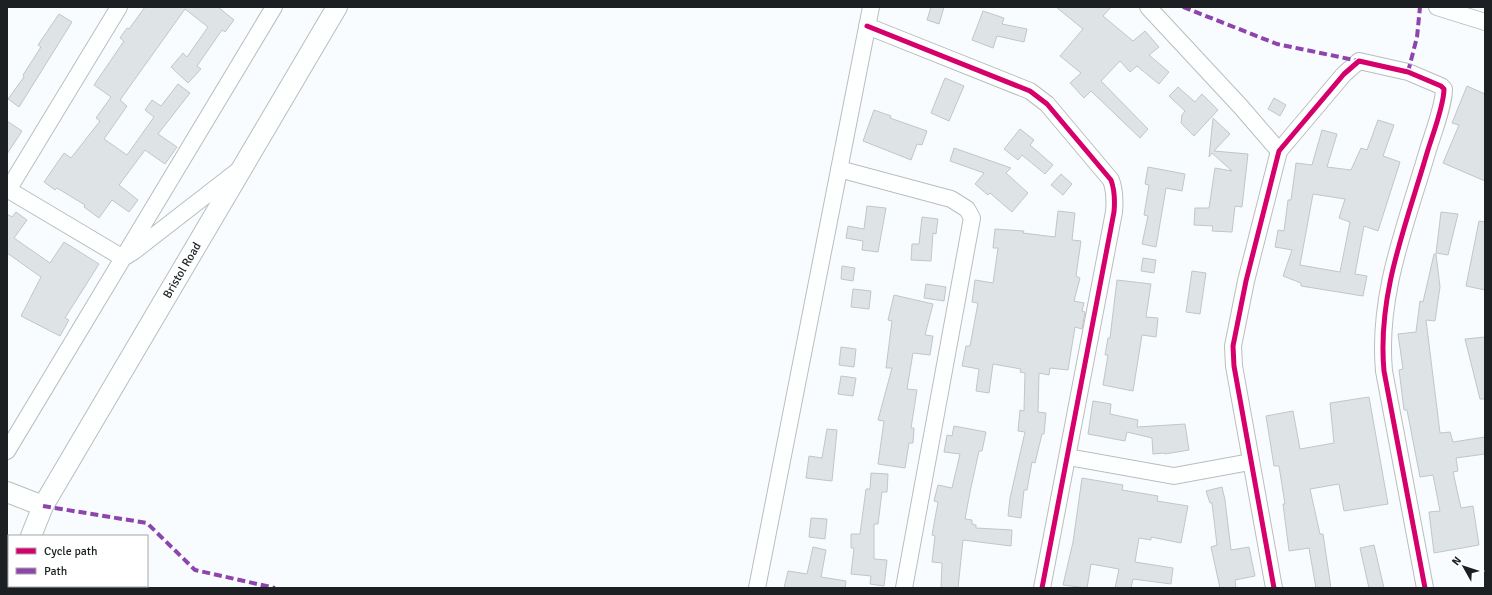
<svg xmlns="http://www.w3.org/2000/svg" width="1492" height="595" font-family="Signika,sans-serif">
<rect width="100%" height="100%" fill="#f9fcfe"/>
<path fill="#dee3e6" stroke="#c3c6c8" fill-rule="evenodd" d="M145,7H218L234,20L225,32L222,30L197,66L201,69L188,83L171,67L183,53L187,57L208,27L185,9L120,100L127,106L104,139L127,155L154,117L145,110L152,100L161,106L178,84L190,93L158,134L177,147L165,164L145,150L119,185L138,200L129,212L112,200L99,218L84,207L85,205L57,188L55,190L44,182L64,153L71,158L100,121L96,118L111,97L94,85L124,41L120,38L127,28L129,29Z
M931,7H944L939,24L927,20Z
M1056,7H1111L1103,16L1133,41L1145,31L1159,47L1149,55L1169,72L1159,84L1137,66L1130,72L1120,61L1101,81L1148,129L1140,138L1091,91L1084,98L1070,83L1081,73L1060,56L1083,29Z
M983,11L1004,18L1002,24L1027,29L1024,42L997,36L993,48L972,40Z
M59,14L72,22L19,107L8,99L24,77L23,75L41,47L38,45Z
M945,78L964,86L949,121L931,113Z
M1467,86L1485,94V181L1443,163L1459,125L1452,123Z
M1178,87L1195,102L1202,94L1218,110L1194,136L1181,123L1182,115L1185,111L1169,96Z
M1274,98L1286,105L1280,116L1268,109Z
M874,110L891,116L890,118L927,131L922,145L917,144L911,160L863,141Z
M1213,118L1230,134L1214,151L1248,154L1242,207L1235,206L1232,232L1212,231L1213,226L1194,225L1195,208H1209L1215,168L1232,171L1212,153L1209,157Z
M1378,120L1394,125L1383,156L1400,162L1378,231L1364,226L1355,274L1367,276L1363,296L1301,286V283L1283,276L1292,250L1275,247L1278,230L1284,231L1288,200H1291L1296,163L1312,165L1322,130L1337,134L1327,167L1351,170L1361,148L1367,150ZM1313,194L1345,199L1339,218L1350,222L1340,272L1300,265Z
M7,121L22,131L7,154Z
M1020,129L1034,140L1030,145L1053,165L1045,174L1022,155L1018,160L1004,149Z
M954,148L1011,168L1006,173L1028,193L1012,212L990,193L988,195L975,184L984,173L950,161Z
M1148,167L1185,174L1182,191L1166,188L1156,247L1142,244L1148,216L1144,215L1149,185L1145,184Z
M1061,174L1072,184L1063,195L1051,185Z
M867,206L886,208L878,252L862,250L863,241L846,238L848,226L864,229Z
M1058,211L1075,213L1072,240L1081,241L1076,276L1080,278L1074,301L1084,303L1082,311L1085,312L1082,329L1075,327L1068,370L1050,368L1049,375L1039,373L1038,412L1046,413L1044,434H1042L1035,463L1032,462L1027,490H1024L1021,518L1008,516L1010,498L1025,432L1018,431L1020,410L1024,411L1025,373L1020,372L1021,369L993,364L989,393L976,391L979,369L962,366L966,346H970L978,303L972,302L975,280L993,283L998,248H993L995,229L1024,231L1023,233L1055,237Z
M16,212L27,220L14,238L50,263L64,242L99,264L65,318L69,320L60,336L21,316L41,277L7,253V214L12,217Z
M1441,212L1458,214L1448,255L1436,253Z
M922,217L938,219L936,234L933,233L931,261L911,260L912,244H919Z
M1479,221L1485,222V290L1466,286Z
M1434,254H1436L1440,287L1435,321L1426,320L1440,433L1450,432L1453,442L1485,437V454L1456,458L1458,471L1453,472L1461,508L1473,506L1479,545L1434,553L1429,512L1440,511L1433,475L1420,477L1407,410H1404L1399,370L1403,369L1398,334L1416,332L1420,301L1423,302Z
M1143,258L1156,260L1154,273L1141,271Z
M842,266L855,268L853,281L841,279Z
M1192,271L1206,273L1200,314L1186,312Z
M1117,280L1151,284L1146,317L1158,318L1156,337L1142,335L1133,391L1103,385L1108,355H1105L1108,338H1110Z
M926,284L946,287L944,301L924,298Z
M853,289L871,291L869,309L851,307Z
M894,295L933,304L925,335L933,336L930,355L913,353L907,389L917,390L911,428H914L913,443H909L905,468L878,464L884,421L878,420L892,368H886L892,321L888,320Z
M1485,337V399H1480L1465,339Z
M841,347L856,349L854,367L839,365Z
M841,376L856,378L853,396L838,394Z
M1369,397L1388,504L1344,511L1339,484L1310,489L1320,534H1323L1331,588H1316L1309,548L1289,551L1283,504H1285L1279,466H1274L1266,416L1293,411L1300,449L1334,443L1330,403Z
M1093,401L1111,404L1110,414L1138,420L1137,427L1185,424L1189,450L1165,454V453L1153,454L1152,438L1127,432L1125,441L1088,434Z
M954,426L986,432L982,451H979L970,492L965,519L972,520V524L976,525V528L1012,530L1011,546L963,540L958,588H941L942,563L932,562L935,536L932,535L938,502L934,501L938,485L952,488L960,454L944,452L947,435L952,436Z
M827,429L837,430L832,481L806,478L809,456L822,458Z
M871,473L888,474L887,492H882L878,524H874V559L887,560L884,586L870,584L871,576L851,574L854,548H851V534H860L866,489H870Z
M1082,478L1123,485L1122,490L1158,496L1157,501L1188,506L1181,543L1151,537V540L1139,538L1135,562L1173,568L1171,584L1133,579L1131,588H1115L1119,569L1091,564L1087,588L1063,585L1073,542Z
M1222,487L1225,500L1231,550L1249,547L1255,576L1235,580L1236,588H1220L1211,547L1217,545L1212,503H1210L1206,491Z
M811,518L827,519L825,539L809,537Z
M1374,545L1384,588H1369L1360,548Z
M813,547L826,550L821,577L846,581L845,588H784L788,571L807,574Z"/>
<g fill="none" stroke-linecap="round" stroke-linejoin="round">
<defs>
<path id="minor" d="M1148,7L1241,107L1279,151
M1437,7L1485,22
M867,26L1030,91L1047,104L1111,180C1115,191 1115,201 1114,212L1042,588
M839,169L951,199L967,209L972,218L904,588
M7,189L123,258L133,252L240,169
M8,190L119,7
M7,451L274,7
M1068,457L1174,476L1250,462
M757,588L871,7
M1274,588L1234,366L1233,346L1246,281L1279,151L1344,74L1359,61L1408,72L1441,86L1444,89C1444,106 1432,136 1427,153C1406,225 1377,295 1384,371L1425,588"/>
<g id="tertiary">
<path d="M7,492L43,506"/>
<path id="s1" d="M31,536L43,506L337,7"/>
<path d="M23,588V586"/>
</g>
</defs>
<use href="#minor" stroke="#babdc0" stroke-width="18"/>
<use href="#tertiary" stroke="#babdc0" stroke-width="22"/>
<use href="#minor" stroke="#feffff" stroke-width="16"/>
<use href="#tertiary" stroke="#feffff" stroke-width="20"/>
<path stroke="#8e44ad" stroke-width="4" stroke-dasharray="8 4" stroke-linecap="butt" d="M1183,7L1277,44L1359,61
M1408,72L1417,37L1420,7
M43,506L147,523L195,570L275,588"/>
<defs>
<path id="cycleway" d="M867,26L1030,91L1047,104L1111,180C1115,191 1115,201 1114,212L1042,588
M1274,588L1234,366L1233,346L1246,281L1279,151L1344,74L1359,61L1408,72L1441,86L1444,89C1444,106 1432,136 1427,153C1406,225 1377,295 1384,371L1425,588"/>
</defs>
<use href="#cycleway" stroke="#fff" stroke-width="8"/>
<use href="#cycleway" stroke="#d6006c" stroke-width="5"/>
</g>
<g text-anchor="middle" stroke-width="3" stroke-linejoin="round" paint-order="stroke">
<g font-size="12" fill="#1c2022" stroke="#fff">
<text dy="4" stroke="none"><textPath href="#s1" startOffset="306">Bristol Road</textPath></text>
</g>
</g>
<rect width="1492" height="595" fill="none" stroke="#1c2022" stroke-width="16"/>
<rect x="8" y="535" width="140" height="52" fill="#ffffff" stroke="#a4a6a7"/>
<rect x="16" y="548" width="20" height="6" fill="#d6006c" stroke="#a4a6a7"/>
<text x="44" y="555" font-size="12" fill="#1c2022">Cycle path</text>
<rect x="16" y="568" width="20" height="6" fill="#8e44ad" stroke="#a4a6a7"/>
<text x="44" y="575" font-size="12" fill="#1c2022">Path</text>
<g transform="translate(1464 567) rotate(309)" stroke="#ffffff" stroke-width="3" paint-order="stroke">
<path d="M0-3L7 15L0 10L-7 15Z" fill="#1c2022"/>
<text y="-6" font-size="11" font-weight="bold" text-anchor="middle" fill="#1c2022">N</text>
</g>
</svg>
